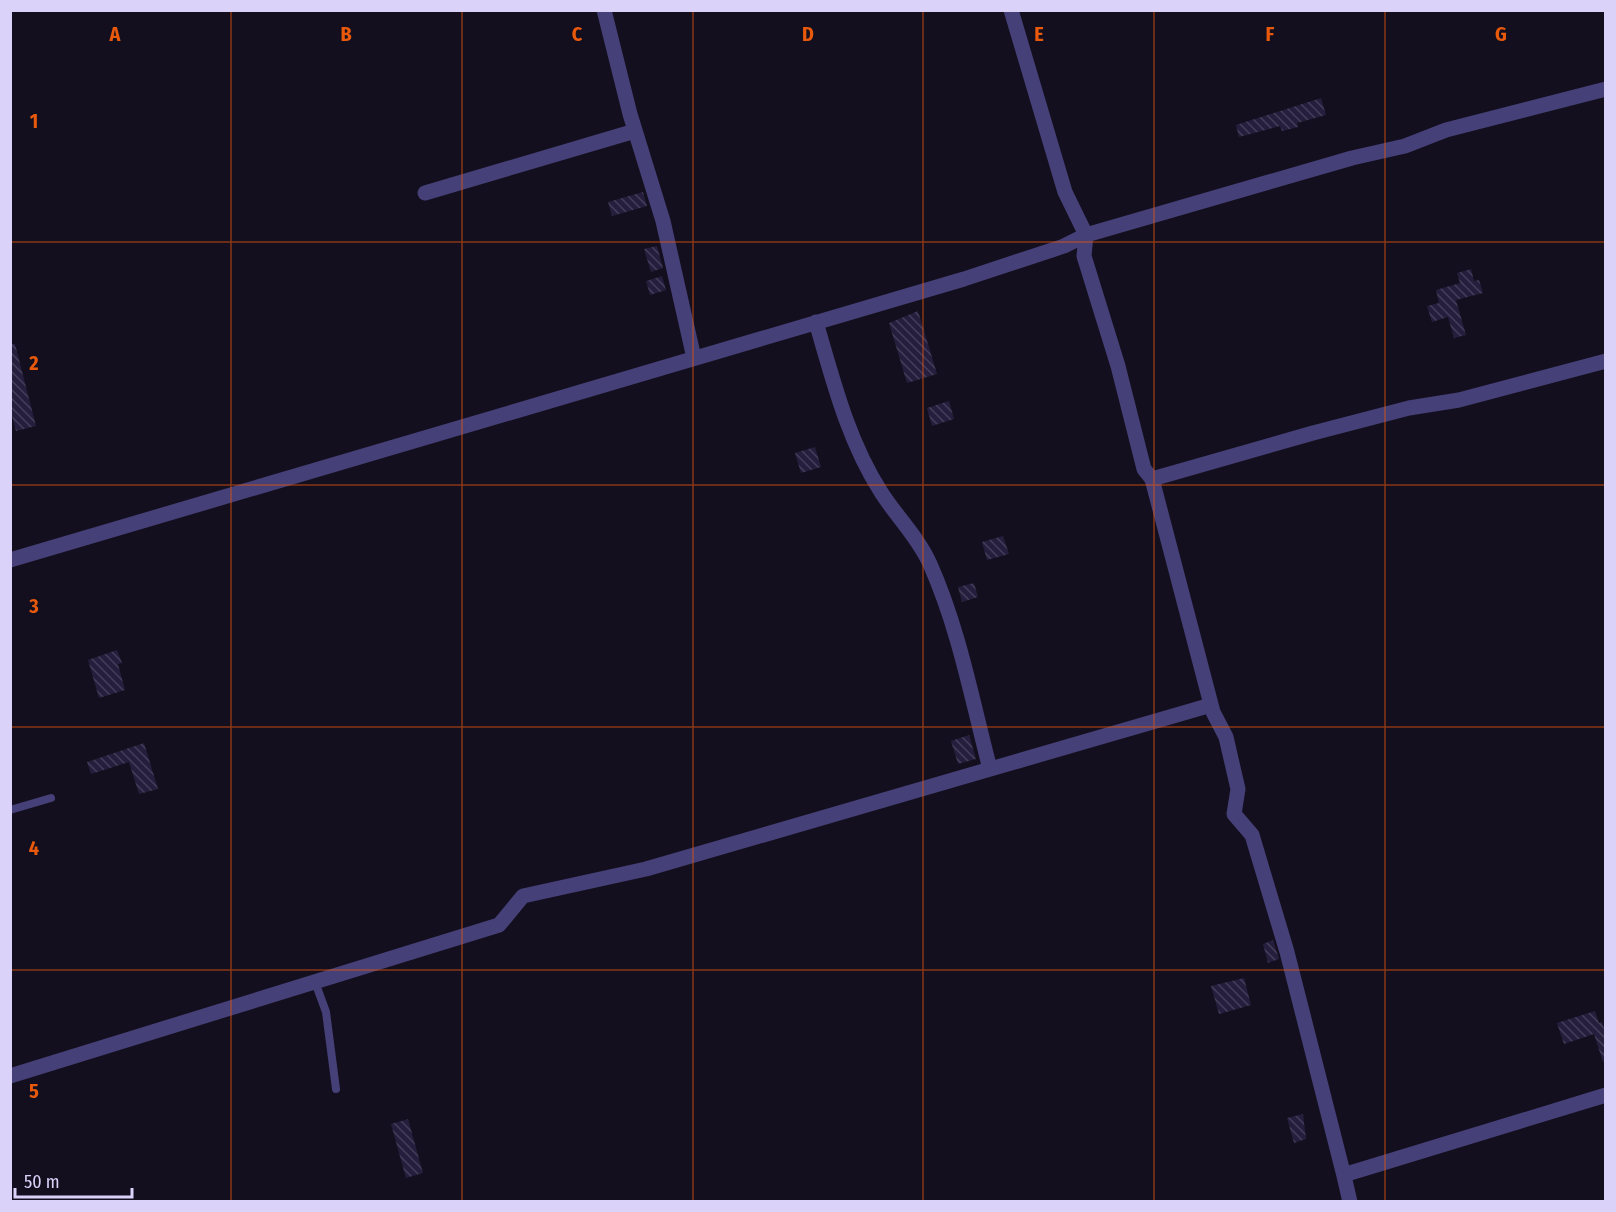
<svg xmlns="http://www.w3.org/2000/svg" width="1616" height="1212" font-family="'Fira Sans Condensed',sans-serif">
<defs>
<pattern id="building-back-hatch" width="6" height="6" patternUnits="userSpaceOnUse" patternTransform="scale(1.5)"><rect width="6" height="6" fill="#261e3d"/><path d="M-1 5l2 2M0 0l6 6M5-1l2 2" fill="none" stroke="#453e5a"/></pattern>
</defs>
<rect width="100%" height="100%" fill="#130f1e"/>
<path fill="url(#building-back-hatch)" d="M1321,98L1326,115L1297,123L1298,127L1282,131L1280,126L1239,137L1236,125Z
M643,192L647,206L612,216L608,202Z
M657,246L663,268L651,272L644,249Z
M1471,269L1474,281L1479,280L1483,293L1456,300L1466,335L1454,338L1448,317L1432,322L1427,306L1439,303L1436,290L1460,283L1457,273Z
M662,276L666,290L650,295L646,281Z
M918,311L937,374L907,383L889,323Z
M10,344H15L36,426L16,431L10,408Z
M949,401L954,419L932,426L927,408Z
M815,447L821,467L801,473L795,453Z
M1003,536L1009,554L987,560L982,542Z
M974,583L978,597L962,602L958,587Z
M117,650L122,663L118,664L125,690L99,698L88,660Z
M969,735L976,759L958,764L951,741Z
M144,743L158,789L139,794L129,762L91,774L87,762Z
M1273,940L1279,959L1268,963L1263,944Z
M1244,978L1251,1005L1219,1014L1211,986Z
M1595,1011L1599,1023L1602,1022L1605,1031V1061L1603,1062L1594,1034L1564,1044L1557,1023Z
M1303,1114L1306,1139L1294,1143L1287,1118Z
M408,1119L423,1173L406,1178L391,1124Z"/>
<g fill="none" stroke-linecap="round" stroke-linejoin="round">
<path stroke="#464078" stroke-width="8" d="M10,810L51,798
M315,982L326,1012L336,1089"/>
<path stroke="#464078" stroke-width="15" d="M604,10L630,114L663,221L694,358
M1011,10L1065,192L1086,235L1084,256L1118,366L1144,469L1152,479L1213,712L1226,737L1238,789L1234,814L1252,835L1287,952L1344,1176
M425,193L635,131
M816,322C833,380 848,441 881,492C896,516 918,537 930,564C959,629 972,700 990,769
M1152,479L1313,433L1409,408L1459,400L1606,361
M10,560L964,279L1064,246L1086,235L1352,158L1405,146L1446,130L1606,89
M10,1076L499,925L523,896L646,869L1211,705
M1350,1202L1344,1176L1350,1173L1606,1095"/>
</g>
<path fill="none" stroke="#e8590c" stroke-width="1.5" stroke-opacity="0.55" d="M231,10V1202M462,10V1202M693,10V1202M923,10V1202M1154,10V1202M1385,10V1202M10,242H1606M10,485H1606M10,727H1606M10,970H1606"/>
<g font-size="20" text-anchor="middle" font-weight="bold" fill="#e8590c" stroke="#130f1e" stroke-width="4.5" stroke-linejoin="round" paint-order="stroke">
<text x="115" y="41">A</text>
<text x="346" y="41">B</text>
<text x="577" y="41">C</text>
<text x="808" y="41">D</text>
<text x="1039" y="41">E</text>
<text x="1270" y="41">F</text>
<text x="1501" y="41">G</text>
<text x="34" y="128">1</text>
<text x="34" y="370">2</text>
<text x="34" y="613">3</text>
<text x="34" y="855">4</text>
<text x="34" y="1098">5</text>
</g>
<rect width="1616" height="1212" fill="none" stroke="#dad2f9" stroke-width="24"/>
<path d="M15 1188v9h117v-9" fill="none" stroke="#dad2f9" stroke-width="3"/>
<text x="24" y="1188" font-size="18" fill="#dad2f9" stroke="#130f1e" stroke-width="4.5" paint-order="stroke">50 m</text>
</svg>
